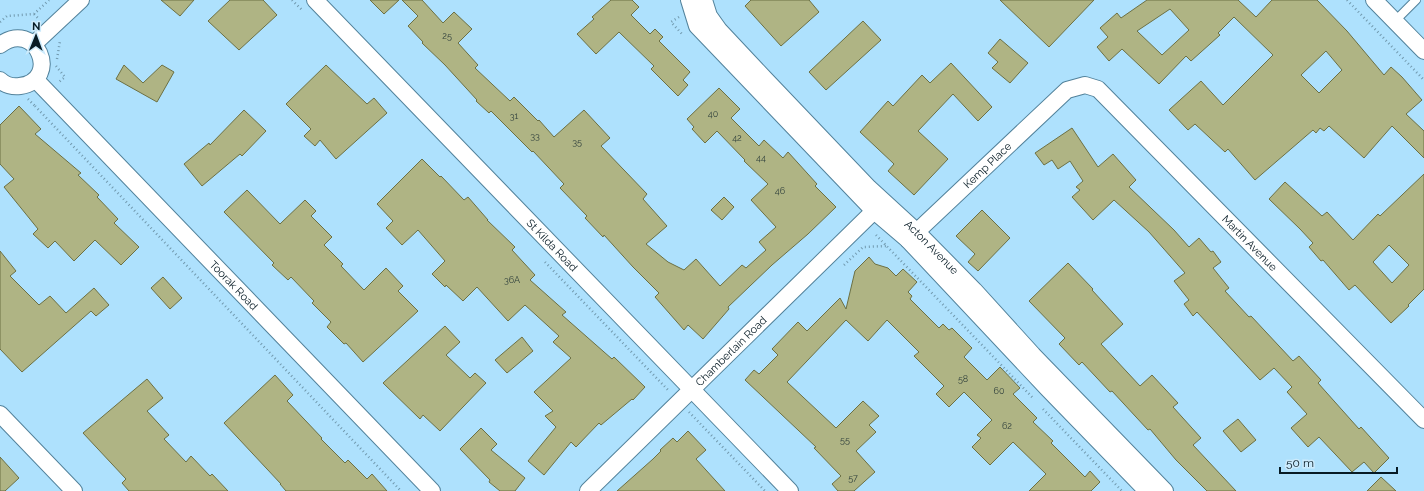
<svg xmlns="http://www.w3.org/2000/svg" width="1424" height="491" font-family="Raleway,sans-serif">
<rect width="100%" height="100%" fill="#aee1fd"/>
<path fill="#afb484" stroke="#6c7043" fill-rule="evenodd" d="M161,0H194L180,16Z
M230,0H263L277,15L239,50L208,21Z
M370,0H399L384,14Z
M402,0H422L443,23L454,12L472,29L458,43L478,65L475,68L510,101L514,97L538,121L539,120L554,137L584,110L610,138L601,146L647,194L643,199L667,226L646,244L668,262L684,270L696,259L720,286L742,265L746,268L766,250L759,242L776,227L751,200L768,184L744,161L745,160L717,131L705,143L692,129L694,127L687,119L719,88L740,109L731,118L759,146L764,140L783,158L788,152L817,184L815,186L836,207L808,234L772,265L728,307L729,309L703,339L688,325L684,330L655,297L659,293L633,267L604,235L603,237L585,218L587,216L560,188L564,184L533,151L532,152L491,111L489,113L476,101L477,100L445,65L422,43L423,42L408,26L418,16Z
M611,0H632L639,7L631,15L650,34L655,29L663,37L659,41L690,72L683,80L688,85L678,96L651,69L654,66L619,32L596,54L577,34L594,19L592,17Z
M751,0H809L819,12L781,46L745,6Z
M1000,0H1094L1049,47Z
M1147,0H1238L1256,17L1272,0H1317L1347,31L1384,75L1391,67L1402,77L1422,100L1406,114L1424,131V158L1392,126L1364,158L1329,126L1324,131L1320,128L1316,133L1313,130L1255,180L1228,149L1225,152L1195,124L1188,130L1169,110L1201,81L1223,105L1273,55L1234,17L1218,33L1220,35L1191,61L1186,56L1159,84L1122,49L1109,61L1097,47L1108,37L1100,28L1117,13L1121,18ZM1170,9L1189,30L1162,55L1137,31ZM1326,51L1342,70L1319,93L1301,75Z
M863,21L881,40L826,90L809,72Z
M1000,39L1028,63L1010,83L992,68L998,62L988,53Z
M951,63L992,107L978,121L953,94L918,131L948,159L914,195L888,171L894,164L860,132L888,101L893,106L922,75L930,83Z
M124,65L143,83L162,65L174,72L157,102L116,79Z
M326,65L367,104L374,98L387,113L336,159L320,140L315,146L304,136L311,129L286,104Z
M19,106L41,129L35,134L81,173L78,175L99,195L97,197L118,219L114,223L139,247L121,265L95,240L74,261L55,241L48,248L33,234L38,229L4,187L14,179L0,164V125Z
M244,110L266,131L242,156L240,154L202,186L184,164L209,143L210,145Z
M1072,128L1098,167L1113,154L1136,180L1129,187L1174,230L1189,247L1199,238L1211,252L1213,251L1221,262L1213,268L1229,288L1225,291L1249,317L1251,316L1293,361L1299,356L1321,380L1318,383L1359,429L1361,427L1389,458L1374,473L1364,462L1352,472L1319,437L1308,447L1291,428L1307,414L1287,392L1292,387L1274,368L1260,380L1197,312L1193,316L1184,304L1189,300L1174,281L1185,273L1149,232L1114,200L1093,220L1072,197L1080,190L1076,187L1083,181L1070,161L1058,169L1052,160L1044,165L1035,153Z
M422,159L440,177L441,176L464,200L468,197L488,220H487L515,247L512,250L535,275L530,280L566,312L562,315L612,359L614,357L645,387L633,400L632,399L601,425L599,423L576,447L571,442L544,475L528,461L556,427L545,416L553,411L534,392L571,358L553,342L559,336L525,305L508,321L477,287L463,301L446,285L445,287L432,274L445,261L418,230L402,245L386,228L393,221L377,204Z
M1424,174V289L1408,305L1409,306L1391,323L1355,285L1349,290L1323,260L1321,261L1309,247L1313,243L1300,229L1269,199L1285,182L1322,216L1327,212L1353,240L1378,214L1380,216ZM1389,245L1409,265L1392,283L1373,262Z
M247,190L280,224L305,200L316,211L311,216L332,237L324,245L343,264L341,266L364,290L386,268L403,286L398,291L418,311L363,362L346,343L344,344L327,327L331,322L312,303L314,301L291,277L288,280L272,265L274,263L224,212Z
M724,197L734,207L722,220L711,210Z
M982,210L1010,238L978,271L968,262L975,254L956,236Z
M0,251L16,271L10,276L39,305L50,296L66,313L94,288L109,305L96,316L91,311L22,372L0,349Z
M869,257L875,264L888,268L896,276L903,269L917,282L908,292L912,296L910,299L939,328L943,324L949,330L952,328L972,348L964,357L987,380L1000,367L1020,388L1013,394L1037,418L1033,422L1053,441L1051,443L1085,477L1090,471L1100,482L1091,491H1029L1046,474L1013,442L990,465L972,447L981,438L977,435L992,420L964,392L949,407L936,394L944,386L914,356L919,352L887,320L868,341L846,320L787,382L836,428L863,401L879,416L869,425L876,432L856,451L875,472L854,491H838L832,484L841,476L814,448L816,447L745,380L754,370L759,374L778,355L772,349L798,322L807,331L840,298L846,309L855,271Z
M1068,263L1093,289L1092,290L1123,324L1101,344L1140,386L1152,375L1178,403L1173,407L1201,438L1193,445L1236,491H1207L1176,460L1150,429L1148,430L1112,391L1110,392L1082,362L1079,365L1059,344L1065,338L1029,301Z
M163,277L182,298L170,309L151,288Z
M445,326L460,342L446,355L470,378L475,373L486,383L440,431L423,415L420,419L383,383Z
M522,337L533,351L507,373L495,360Z
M275,375L293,395L287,401L322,438L321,439L345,463L348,460L367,479L372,474L387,491H286L280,484H281L224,423Z
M147,379L163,398L147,411L169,435L164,439L186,462L191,456L210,476L212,474L228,491H129L122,483L126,479L83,433Z
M1238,419L1256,440L1241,452L1223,431Z
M481,428L497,444L491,450L525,478L515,491H500L489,482L490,480L460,449Z
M688,431L706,450L696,459L725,491H617L653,459L661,451L660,450L673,438L677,442Z
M0,457L19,478L5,491H0Z
M1381,477L1396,491H1367Z"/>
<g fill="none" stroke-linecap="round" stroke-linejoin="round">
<defs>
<path id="lane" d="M1395,21L1416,0"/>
<g id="street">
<path id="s1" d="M315,0L790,491"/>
<path d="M689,0L697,26L874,211L908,240L1048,389L1147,491"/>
<path id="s2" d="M704,0L709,16L719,30L765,79L869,188L917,232L974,290L1033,355L1165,491"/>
<path d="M1374,0L1424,51"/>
<path d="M34,44L81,0"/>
<path d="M0,45C36,18 62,80 20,86C13,87 5,85 0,80"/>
<path id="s3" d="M36,80L432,491"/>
<path id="s4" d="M908,240L1067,90L1085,85L1098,89L1424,420"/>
<path d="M0,414L74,491"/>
<path id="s5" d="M588,491L874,211"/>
</g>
</defs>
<use href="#lane" stroke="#52829b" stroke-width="10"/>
<use href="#street" stroke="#52829b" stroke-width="18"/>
<path stroke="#7199ae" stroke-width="2.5" stroke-dasharray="1 3" stroke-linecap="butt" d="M292,0L303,11
M1347,0L1424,80
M34,14L39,19
M679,17L671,22L682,34
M0,22L7,16L34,14L49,0
M57,59L60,41
M56,66L65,77L59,82
M28,99L35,106L36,105
M35,106L401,491
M876,235L1033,398
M545,262L669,391
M844,265L863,247L886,246
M1043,409L1122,491
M689,412L765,491"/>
<use href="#lane" stroke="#fff" stroke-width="8"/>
<use href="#street" stroke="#fff" stroke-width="16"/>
</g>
<g text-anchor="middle" stroke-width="3" stroke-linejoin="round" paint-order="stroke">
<g font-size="9" fill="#31413d">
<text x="447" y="39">25</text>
<text x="713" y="117">40</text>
<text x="514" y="119">31</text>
<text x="535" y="139">33</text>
<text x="737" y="141">42</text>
<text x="577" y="145">35</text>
<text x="761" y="161">44</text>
<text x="780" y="194">46</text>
<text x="512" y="283">36A</text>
<text x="963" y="382">58</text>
<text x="999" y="394">60</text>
<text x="1007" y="429">62</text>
<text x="845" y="443">55</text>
<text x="853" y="481">57</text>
</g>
<g font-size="11" fill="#071b25" stroke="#cdebfc">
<text dy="4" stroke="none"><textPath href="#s4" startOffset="109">Kemp Place</textPath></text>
<text dy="4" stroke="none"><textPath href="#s4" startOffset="467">Martin Avenue</textPath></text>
<text dy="4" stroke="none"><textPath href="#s1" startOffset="341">St Kilda Road</textPath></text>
<text dy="4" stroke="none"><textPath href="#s2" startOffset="338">Acton Avenue</textPath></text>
<text dy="4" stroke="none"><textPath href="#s3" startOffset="285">Toorak Road</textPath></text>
<text dy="4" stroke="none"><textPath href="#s5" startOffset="200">Chamberlain Road</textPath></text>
</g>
</g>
<g transform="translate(36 36) rotate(1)" stroke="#cdebfc" stroke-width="3" paint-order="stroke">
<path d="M0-3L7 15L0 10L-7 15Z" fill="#071b25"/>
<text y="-6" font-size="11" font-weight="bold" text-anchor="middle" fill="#071b25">N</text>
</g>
<path d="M1280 467v6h117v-6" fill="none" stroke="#071b25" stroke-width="2"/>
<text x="1286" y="467" font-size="12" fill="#071b25" stroke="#cdebfc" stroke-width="3" paint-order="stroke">50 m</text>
</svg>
